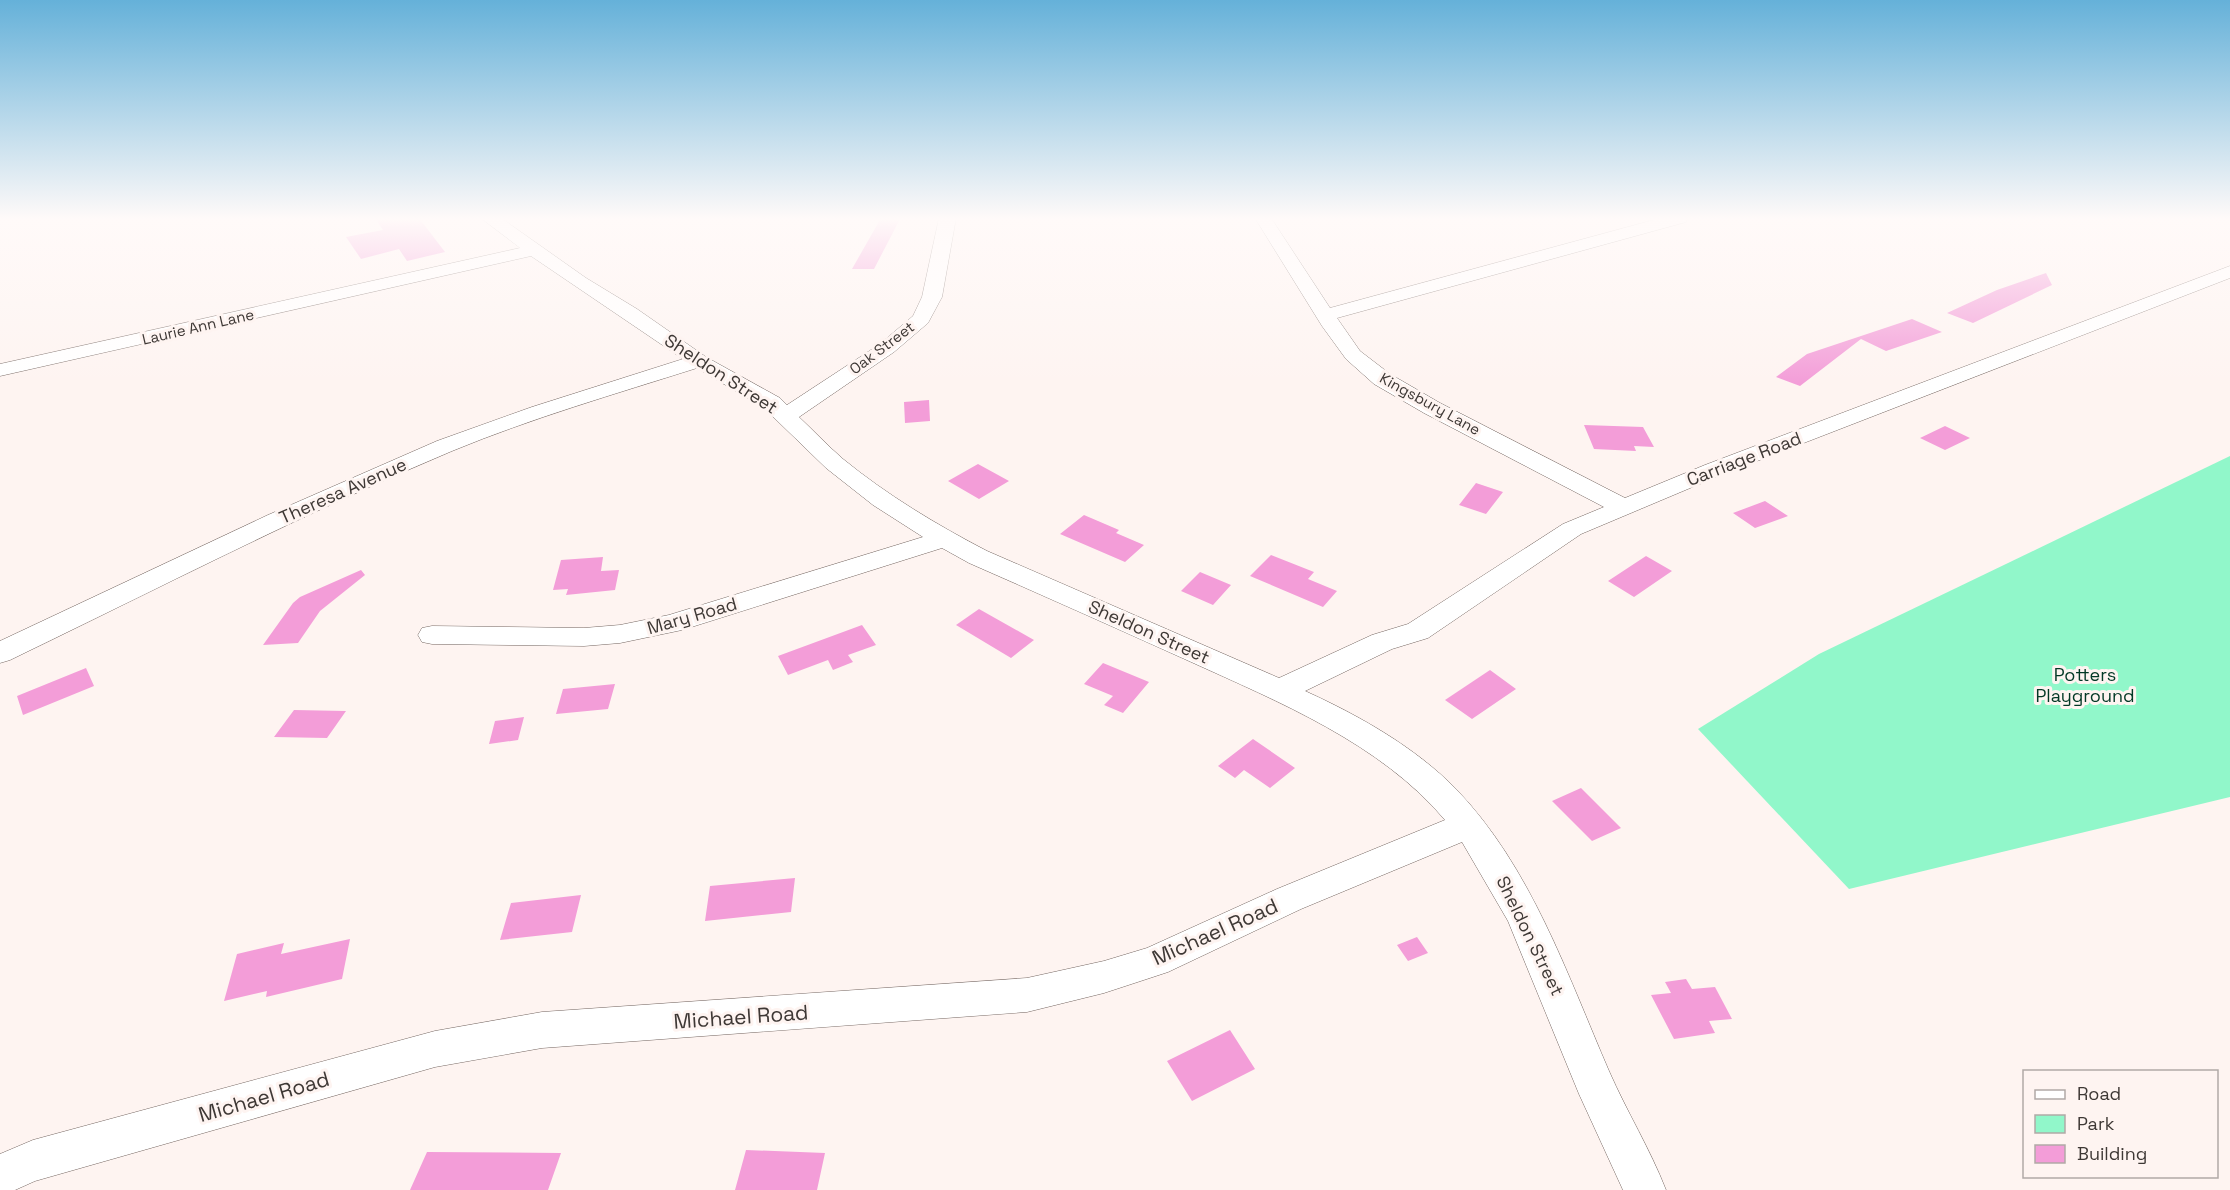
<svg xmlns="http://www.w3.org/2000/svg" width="2230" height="1190" font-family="'Space Grotesk',sans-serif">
<rect width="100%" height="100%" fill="#fef4f1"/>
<path fill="#91f7ca" d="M2230,456V797L1849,889L1698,729L1819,654Z"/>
<path fill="#f39dd8" d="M375,218H419L445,252L407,261L399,249L361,259L346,237L383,230Z
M881,218L900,219L874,269H852Z
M2046,273L2052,285L1973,323L1947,313L1997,290Z
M1912,319L1942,332L1886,351L1861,339L1800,386L1776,377L1807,354Z
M929,400L930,421L905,423L904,402Z
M1584,425L1643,427L1654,447L1634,446L1636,451L1594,449Z
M1945,426L1970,438L1945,450L1920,438Z
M978,464L1009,481L979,499L948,481Z
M1476,483L1503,492L1486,514L1459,505Z
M1765,501L1788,516L1755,528L1733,513Z
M1084,515L1119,530L1116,533L1144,545L1125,562L1060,534Z
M1271,555L1314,572L1308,579L1337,591L1323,607L1250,576Z
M1646,556L1672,571L1634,597L1608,581Z
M603,557L601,571L619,570L615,590L566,595L568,589L553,590L561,560Z
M361,570L365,575L320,611L298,643L263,645L293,603L300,597Z
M1200,572L1231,585L1213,605L1181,591Z
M979,609L1034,640L1011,658L956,625Z
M862,625L876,645L848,655L853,662L833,670L828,660L788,675L778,656Z
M1103,663L1149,682L1123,713L1104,705L1113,696L1084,684Z
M86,668L94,686L23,715L17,696Z
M1490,670L1516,689L1472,719L1445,700Z
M615,684L608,709L556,714L563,689Z
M294,710L346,711L327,738L274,737Z
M524,717L518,740L489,744L495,721Z
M1253,739L1295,768L1270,788L1244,770L1235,778L1218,766Z
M1581,788L1621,828L1592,841L1552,801Z
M795,878L791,912L705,921L710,886Z
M581,895L572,932L500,940L511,903Z
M1417,937L1428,953L1408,961L1397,945Z
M350,939L342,979L266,997L267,991L224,1001L237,954L284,943L281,954Z
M1686,979L1692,989L1715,987L1732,1019L1709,1021L1715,1033L1674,1039L1651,995L1671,993L1665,982Z
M1230,1030L1255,1069L1192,1101L1167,1061Z
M746,1150L825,1153L817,1190H735Z
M427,1152L561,1153L548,1190H410Z"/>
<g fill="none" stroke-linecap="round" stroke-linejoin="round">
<defs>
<path id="minor" d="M481,218H501L586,278L637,309L706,357L780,398L787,405L880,344L913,316L922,297L939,218H956L942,297L928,323L894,352L799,417C814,431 828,446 843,459C887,495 937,525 987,551L1279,678L1372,635L1408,624L1563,524L1604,507L1424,413L1374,384L1346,359L1322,326L1255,218H1271L1330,308L1661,218H1688L1686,222L1337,318L1360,351L1390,374L1440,403L1625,498L1705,465L2230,266V278L1721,475L1581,534L1428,638L1392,649L1305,691C1358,715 1415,747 1456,789C1531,867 1567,974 1609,1071C1627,1112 1650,1149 1666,1190H1623L1579,1094L1508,921L1462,842L1301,909L1168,972L1104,993L1027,1012L542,1048L435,1067L35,1181L15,1190H0V1154L33,1140L435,1031L542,1012L1027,978L1104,961L1147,948L1277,889L1445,820C1380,743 1279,702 1189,661C1116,628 1042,595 969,563L942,548L682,630L620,643L584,646L432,644L422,642L418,635L422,628L432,626L584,628L620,625L669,615L923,537L873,505L826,468L764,408L697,368C615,394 532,418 452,451C302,514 157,589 10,660L0,663V641L268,515L437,441L532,407L683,359L531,256L0,376V364L520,248Z"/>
</defs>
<use href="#minor" stroke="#756762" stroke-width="1"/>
<use href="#minor" fill="#fff" fill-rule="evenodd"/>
</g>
<linearGradient id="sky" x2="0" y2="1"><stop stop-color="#65b1d9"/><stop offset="0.57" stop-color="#fffaf9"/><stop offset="1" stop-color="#fffaf9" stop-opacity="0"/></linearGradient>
<rect width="2230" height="384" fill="url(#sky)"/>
<g text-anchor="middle" stroke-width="6" stroke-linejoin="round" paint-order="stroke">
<g font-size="15" fill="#3e3835" stroke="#fef4f1">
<text transform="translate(198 327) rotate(-13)" y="5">Laurie Ann Lane</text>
<text transform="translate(882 348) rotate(-37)" y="5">Oak Street</text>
<text transform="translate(1430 404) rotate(29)" y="5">Kingsbury Lane</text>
</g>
<g font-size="18" fill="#3e3835" stroke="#fef4f1">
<text transform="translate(721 374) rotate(33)" y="6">Sheldon Street</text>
<text transform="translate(1744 459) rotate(-21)" y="6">Carriage Road</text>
<text transform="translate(343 491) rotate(-24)" y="6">Theresa Avenue</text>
<text transform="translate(692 616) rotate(-16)" y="6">Mary Road</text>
<text transform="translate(1149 632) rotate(24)" y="6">Sheldon Street</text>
<text transform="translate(1530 936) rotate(64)" y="6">Sheldon Street</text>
</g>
<g font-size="18" fill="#023825" stroke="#fef4f1">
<text x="2085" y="681">Potters<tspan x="2085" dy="21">Playground</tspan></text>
</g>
<g font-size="21" fill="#3e3835" stroke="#fef4f1">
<text transform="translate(1215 932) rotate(-24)" y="7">Michael Road</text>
<text transform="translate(741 1017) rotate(-4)" y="7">Michael Road</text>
<text transform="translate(264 1097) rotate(-16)" y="7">Michael Road</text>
</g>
</g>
<rect x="2023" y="1070" width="195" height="108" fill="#fef4f1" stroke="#b1a9a6" stroke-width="1.5"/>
<rect x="2035" y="1090" width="30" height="9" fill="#ffffff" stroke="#b1a9a6" stroke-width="1.5"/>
<text x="2077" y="1100" font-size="18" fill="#3e3835">Road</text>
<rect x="2035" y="1115" width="30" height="18" fill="#91f7ca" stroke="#b1a9a6" stroke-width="1.5"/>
<text x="2077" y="1130" font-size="18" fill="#3e3835">Park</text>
<rect x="2035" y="1145" width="30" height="18" fill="#f39dd8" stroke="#b1a9a6" stroke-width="1.5"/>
<text x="2077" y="1160" font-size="18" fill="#3e3835">Building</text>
</svg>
